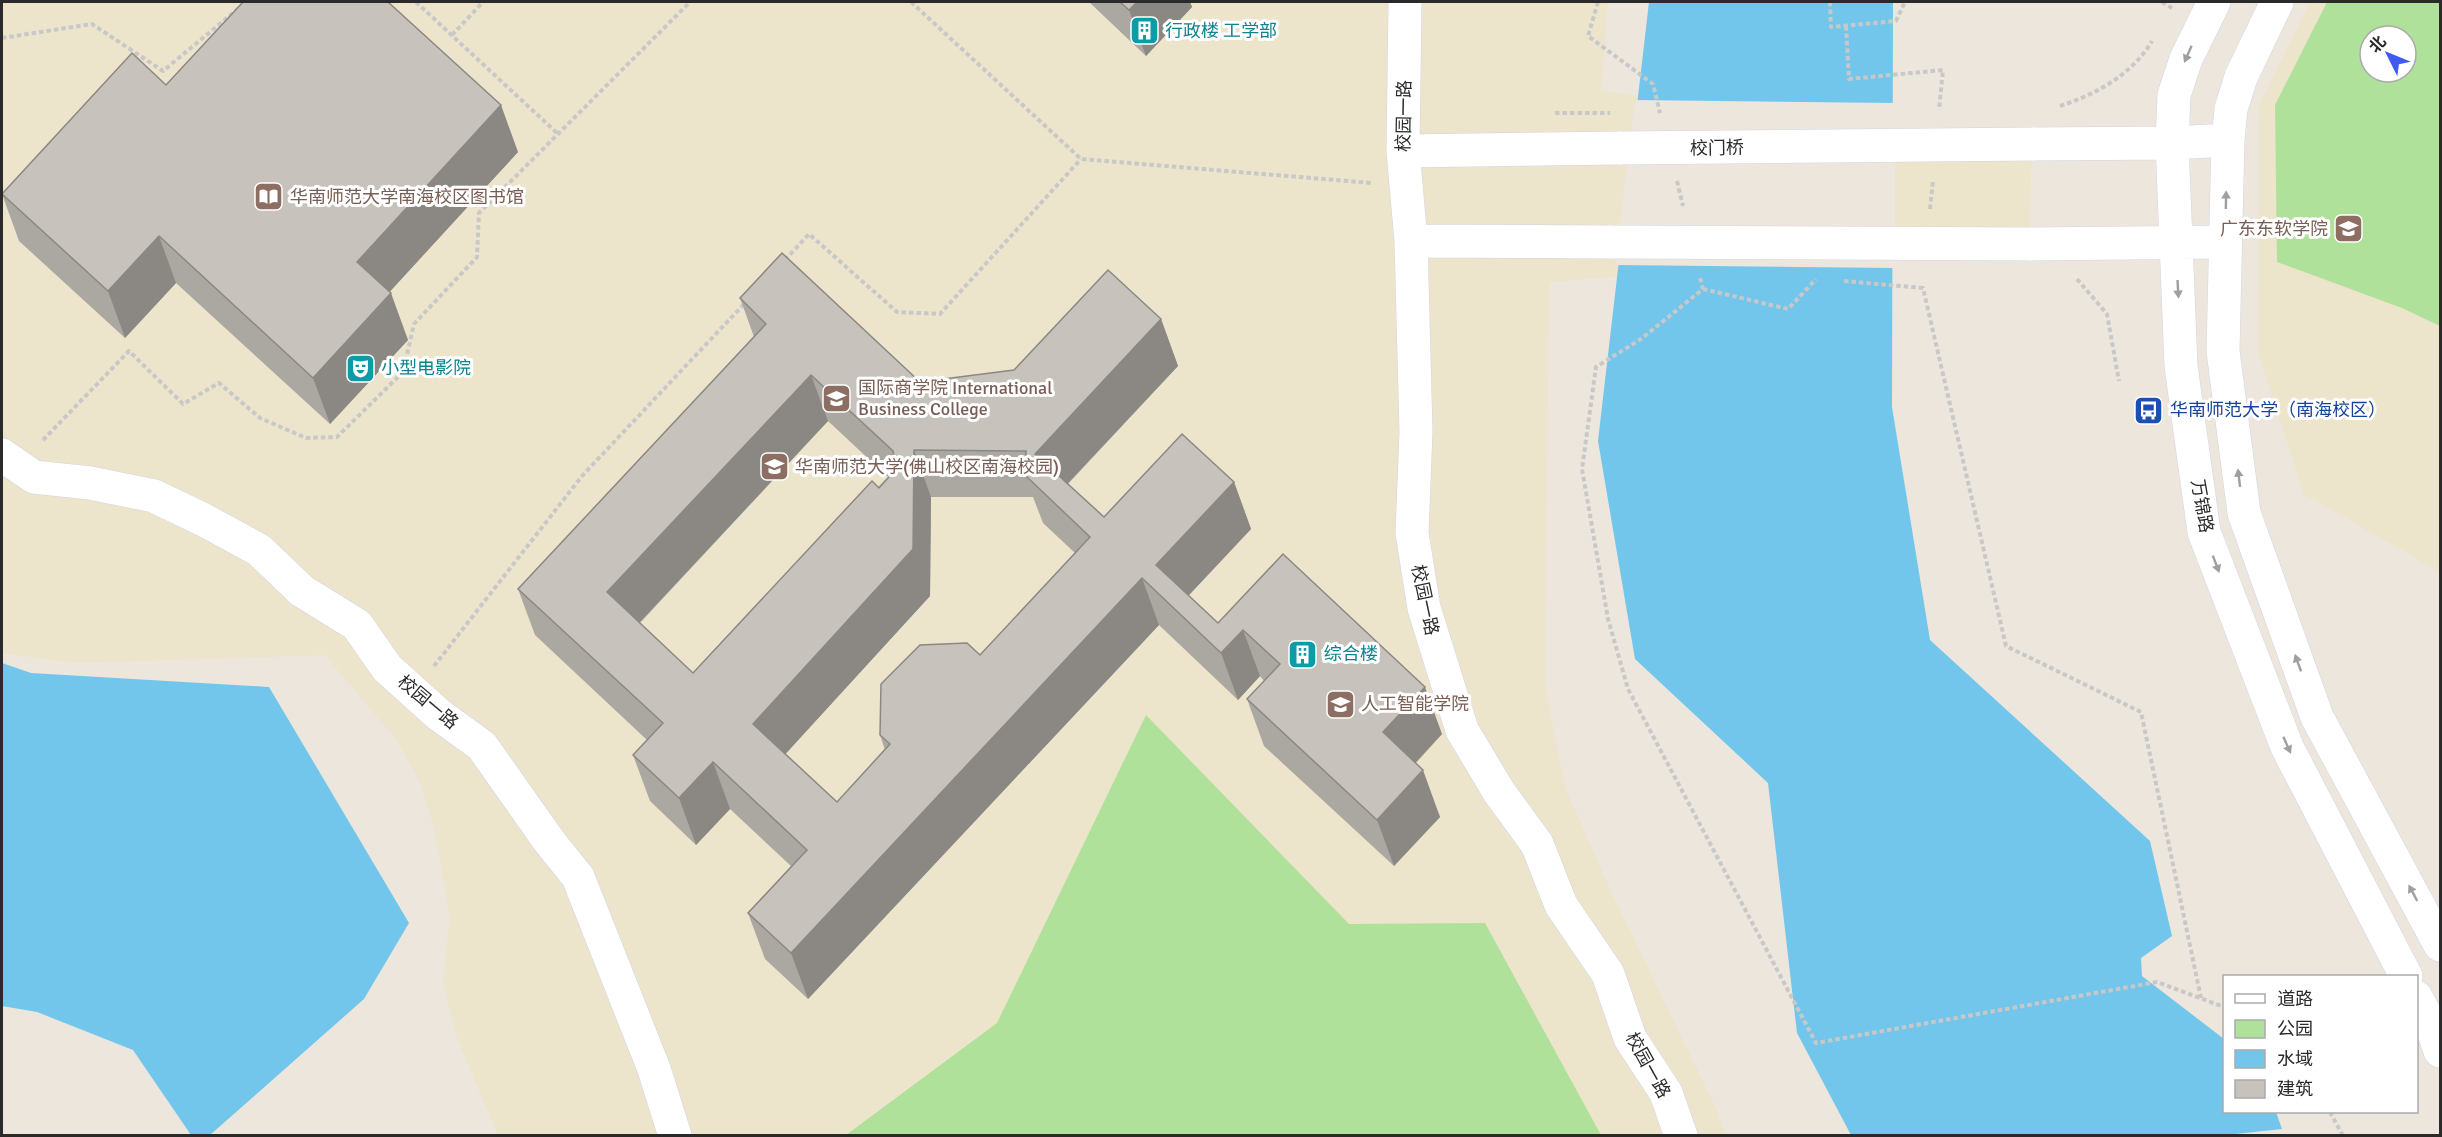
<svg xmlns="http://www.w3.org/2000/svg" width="2442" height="1137" font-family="Signika,'Noto Sans SC',sans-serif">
<rect width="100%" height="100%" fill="#ece6dc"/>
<path fill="#ede4cc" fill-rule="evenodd" d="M2,2H1608L1601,91L2032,144L2029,244L1549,282L1545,686L1565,787L1613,896L1715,1106L1726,1135H498L458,1041L443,984L450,916L433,824L420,783L398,742L325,655L75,663L2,653Z
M2310,2H2440V572L2304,494L2258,352L2259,106ZM2370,36H2406V72H2370Z"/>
<path fill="#afe19a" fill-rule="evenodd" d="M2327,2H2440V326L2402,308L2277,262L2275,105ZM2370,36H2406V72H2370Z
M1146,715L1349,924L1485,923L1601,1135H846L997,1023Z"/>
<path fill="#72c6ec" d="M1649,2H1893L1892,407L1930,640L2150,841L2172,936L2141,958L2142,976L2224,1039V1112H2276L2282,1129L2217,1136L1851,1135L1797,1033L1768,783L1635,659L1598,441Z
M2,663L31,673L269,687L409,923L364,999L210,1135H191L133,1050L37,1012L2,1006Z"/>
<path fill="#ece6dc" d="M1635,100L1895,103V268L1615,265Z"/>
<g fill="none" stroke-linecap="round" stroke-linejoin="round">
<defs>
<path id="minor" d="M1405,2L1403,151L1411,241L1416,432L1412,533L1424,608L1462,730L1499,792L1537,844L1561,905L1608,974L1630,1038L1666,1093L1681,1136
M1403,151L1621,148
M1411,241L1612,242
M2,455L34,477L90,483L154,496L204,520L259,550L302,591L357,625L387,668L438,714L482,746L549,841L578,877L654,1069L675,1136"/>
<path id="tertiary" d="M2214,2L2186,59L2174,95L2172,143L2181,366L2204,532L2287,747L2406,976
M2277,2L2241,77L2231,109L2228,140L2223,351L2244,513L2317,717L2440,945
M2032,144L2172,143L2228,140
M2029,244L2225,242
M2416,997L2432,1027L2440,1051"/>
</defs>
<use href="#minor" stroke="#d2d4e3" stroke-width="34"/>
<use href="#tertiary" stroke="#d2d4e3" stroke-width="34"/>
<path stroke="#c8c8c8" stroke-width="4" stroke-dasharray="4.5 3" stroke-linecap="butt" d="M416,2L558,134
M911,2L1081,159L1372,183
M1598,2L1588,36L1653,84L1660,113
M1830,2L1831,27L1896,21L1905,2
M2162,2L2172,8
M1846,26L1849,79L1943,70L1939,110
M452,35L483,2
M2,38L92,24L163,71L239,8
M2060,106C2096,94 2132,75 2152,41
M1677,181L1683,206
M1930,209L1933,181
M785,260L809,234L897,312L940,314L1081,159
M1700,278L1703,289L1641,339L1596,367L1582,469L1608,619L1628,689L1816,1043L2157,982L2224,1007
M2077,279L2107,314L2119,381
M1844,281L1923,288L2006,646L2141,712L2201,998
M1703,289L1788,309L1816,279
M43,440L129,351L183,404L219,383L260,418L306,438L337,437L403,372L414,324L477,257L479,213L690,2
M434,666L582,476L745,303
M2330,1112L2343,1136"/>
<use href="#minor" stroke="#fff" stroke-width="33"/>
<use href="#tertiary" stroke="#fff" stroke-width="33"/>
<defs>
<path id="minor-bridge" d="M1621,148L2032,144
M1612,242L2029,244"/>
</defs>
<use href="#minor-bridge" stroke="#d2d4e3" stroke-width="34" stroke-linecap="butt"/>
<path stroke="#c8c8c8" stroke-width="4" stroke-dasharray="4.5 3" stroke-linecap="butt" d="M1555,113H1610"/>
<use href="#minor-bridge" stroke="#fff" stroke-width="33"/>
</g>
<path fill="#aba8a2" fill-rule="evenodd" d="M1089,2H1190L1192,7L1146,56Z
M166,85L518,152L389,292L408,340L330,424L176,283L125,338L19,241L2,194Z
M740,298L920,382L1014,370L1161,319L1178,366L1068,484L1104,517L1234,482L1251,529L1188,596L1218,623L1283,554L1442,734L1416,763L1440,817L1394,866L1264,746L1247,699L1264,681L1260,676L1238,700L1159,625L808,999L765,959L748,913L791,866L730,809L696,845L650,801L633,755L647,740L535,635L518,589L754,337ZM828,421L888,477L693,673L640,623ZM931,497H1033L1043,523L1075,553L980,655L880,735L885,750L837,802L785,754L930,596Z"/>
<path fill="#8b8884" d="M1137,2H1190L1192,7L1146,56L1129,10Z
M501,105L518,152L374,309L357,262Z
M159,236L176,283L125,338L108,291Z
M391,293L408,340L330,424L313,378Z
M1161,319L1178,366L1052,500L1035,454Z
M811,375L828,421L624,639L607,592Z
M914,450L931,497L930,596L770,771L753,724Z
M1234,482L1251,529L1175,610L1156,565Z
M1142,578L1159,625L808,999L791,953Z
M1243,630L1260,676L1238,700L1221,653Z
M1425,687L1442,734L1400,779L1383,732Z
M713,762L730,809L696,845L679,798Z
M1423,770L1440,817L1394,866L1377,820Z"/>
<path fill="#c7c3bc" stroke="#8b8884" stroke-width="1.5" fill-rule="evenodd" d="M243,2H388L501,105L357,262L391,293L313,378L159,236L108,291L2,194L132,53L166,85Z
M1120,2H1137L1129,10Z
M782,253L920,382L1014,370L1108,270L1161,319L1035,454L1104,517L1182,434L1234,482L1156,565L1218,623L1283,554L1425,687L1383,732L1423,770L1377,820L1247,699L1280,664L1243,630L1221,653L1142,578L791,953L748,913L807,850L713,762L679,798L633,755L663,723L518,589L766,324L740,298ZM811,375L893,451L897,468L879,488L872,481L693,673L607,592ZM914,450L1026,451V476L1090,537L980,655L967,643L920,645L881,684L880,735L890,744L837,802L753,724L913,549Z"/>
<defs><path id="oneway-solid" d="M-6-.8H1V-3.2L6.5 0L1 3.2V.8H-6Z" transform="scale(1.5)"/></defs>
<g fill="#9f9f9f">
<use href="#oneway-solid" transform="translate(2188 54) rotate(114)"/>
<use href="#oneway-solid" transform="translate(2226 200) rotate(-89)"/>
<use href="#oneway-solid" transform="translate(2178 289) rotate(87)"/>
<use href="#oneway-solid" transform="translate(2239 478) rotate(-97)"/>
<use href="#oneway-solid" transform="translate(2216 564) rotate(69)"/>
<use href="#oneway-solid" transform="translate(2298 663) rotate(-110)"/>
<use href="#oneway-solid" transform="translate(2287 745) rotate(66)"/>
<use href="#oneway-solid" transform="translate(2413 893) rotate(-118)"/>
</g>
<defs>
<symbol id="building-square" viewBox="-11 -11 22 22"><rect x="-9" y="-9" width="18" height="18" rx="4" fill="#0f9aa8" stroke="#fff"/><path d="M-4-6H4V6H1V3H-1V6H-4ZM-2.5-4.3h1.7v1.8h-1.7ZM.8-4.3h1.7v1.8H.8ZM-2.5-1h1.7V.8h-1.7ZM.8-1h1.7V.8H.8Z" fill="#fff"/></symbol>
<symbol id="library-square" viewBox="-11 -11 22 22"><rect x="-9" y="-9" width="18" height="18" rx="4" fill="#8d6e63" stroke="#fff"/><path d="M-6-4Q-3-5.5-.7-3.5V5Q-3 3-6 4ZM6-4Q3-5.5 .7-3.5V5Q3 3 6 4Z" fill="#fff"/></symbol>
<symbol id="university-square" viewBox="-11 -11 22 22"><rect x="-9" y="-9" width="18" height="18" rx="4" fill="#8d6e63" stroke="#fff"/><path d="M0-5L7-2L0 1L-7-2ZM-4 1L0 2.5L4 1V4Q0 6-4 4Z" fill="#fff"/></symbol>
<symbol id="theatre-square" viewBox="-11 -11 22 22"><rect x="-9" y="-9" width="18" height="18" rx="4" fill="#0f9aa8" stroke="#fff"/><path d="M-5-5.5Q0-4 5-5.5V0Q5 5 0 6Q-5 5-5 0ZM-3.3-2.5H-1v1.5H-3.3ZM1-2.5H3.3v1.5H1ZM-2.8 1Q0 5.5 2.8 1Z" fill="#fff"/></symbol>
<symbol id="bus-square" viewBox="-11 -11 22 22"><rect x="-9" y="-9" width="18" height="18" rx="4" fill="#1a4fb4" stroke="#fff"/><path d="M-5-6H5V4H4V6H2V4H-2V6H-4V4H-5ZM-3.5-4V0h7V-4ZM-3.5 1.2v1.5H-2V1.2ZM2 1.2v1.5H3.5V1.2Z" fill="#fff"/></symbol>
</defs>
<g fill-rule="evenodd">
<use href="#building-square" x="1128" y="14" width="33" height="33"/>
<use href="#library-square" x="252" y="180" width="33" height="33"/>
<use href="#university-square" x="2332" y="212" width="33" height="33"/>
<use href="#theatre-square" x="344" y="352" width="33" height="33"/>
<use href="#university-square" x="820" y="382" width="33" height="33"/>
<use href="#bus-square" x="2132" y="394" width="33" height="33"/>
<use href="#university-square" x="758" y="450" width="33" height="33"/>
<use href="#building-square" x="1286" y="638" width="33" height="33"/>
<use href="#university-square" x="1324" y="688" width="33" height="33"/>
</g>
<g text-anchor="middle" stroke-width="6" stroke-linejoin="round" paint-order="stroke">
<g font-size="18" fill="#0d838f" stroke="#fff" text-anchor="start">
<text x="1165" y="37">行政楼 工学部</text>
<text x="381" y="374">小型电影院</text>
<text x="1324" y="660">综合楼</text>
</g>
<g font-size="18" fill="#2a2a2a" stroke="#fff">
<text transform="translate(1404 116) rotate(-89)" y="6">校园一路</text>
<text transform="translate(1717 148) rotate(-1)" y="6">校门桥</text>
<text transform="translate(2202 506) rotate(80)" y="6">万锦路</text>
<text transform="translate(1425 600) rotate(78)" y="6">校园一路</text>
<text transform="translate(428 702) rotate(40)" y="6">校园一路</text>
<text transform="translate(1648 1065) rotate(61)" y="6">校园一路</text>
</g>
<g font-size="18" fill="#785e54" stroke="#fff" text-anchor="start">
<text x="290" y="203">华南师范大学南海校区图书馆</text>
<text x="2328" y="235" text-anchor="end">广东东软学院</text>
<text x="858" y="394">国际商学院 International<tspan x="858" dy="21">Business College</tspan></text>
<text x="795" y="473">华南师范大学(佛山校区南海校园)</text>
<text x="1361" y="710">人工智能学院</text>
</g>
<g font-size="18" fill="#164399" stroke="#fff" text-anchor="start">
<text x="2170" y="416">华南师范大学（南海校区）</text>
</g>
</g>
<rect width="2442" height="1137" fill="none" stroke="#2a2a2a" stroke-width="6"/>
<rect x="2223" y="975" width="195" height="138" fill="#ffffff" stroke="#aaaaaa" stroke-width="1.5"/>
<rect x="2235" y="994" width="30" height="9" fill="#ffffff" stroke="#aaaaaa" stroke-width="1.5"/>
<text x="2277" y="1005" font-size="18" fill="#2a2a2a">道路</text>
<rect x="2235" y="1020" width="30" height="18" fill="#afe19a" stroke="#aaaaaa" stroke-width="1.5"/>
<text x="2277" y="1035" font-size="18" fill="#2a2a2a">公园</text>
<rect x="2235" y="1050" width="30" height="18" fill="#72c6ec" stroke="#aaaaaa" stroke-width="1.5"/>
<text x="2277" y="1065" font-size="18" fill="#2a2a2a">水域</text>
<rect x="2235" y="1080" width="30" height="18" fill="#c7c3bc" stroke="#aaaaaa" stroke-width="1.5"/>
<text x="2277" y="1095" font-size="18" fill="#2a2a2a">建筑</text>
<g transform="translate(2388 54) rotate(313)"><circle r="28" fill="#ffffff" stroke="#aaaaaa" stroke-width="1.5"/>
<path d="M0-4.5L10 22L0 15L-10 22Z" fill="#405af6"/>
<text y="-9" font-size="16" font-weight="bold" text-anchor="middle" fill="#2a2a2a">北</text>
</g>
</svg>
